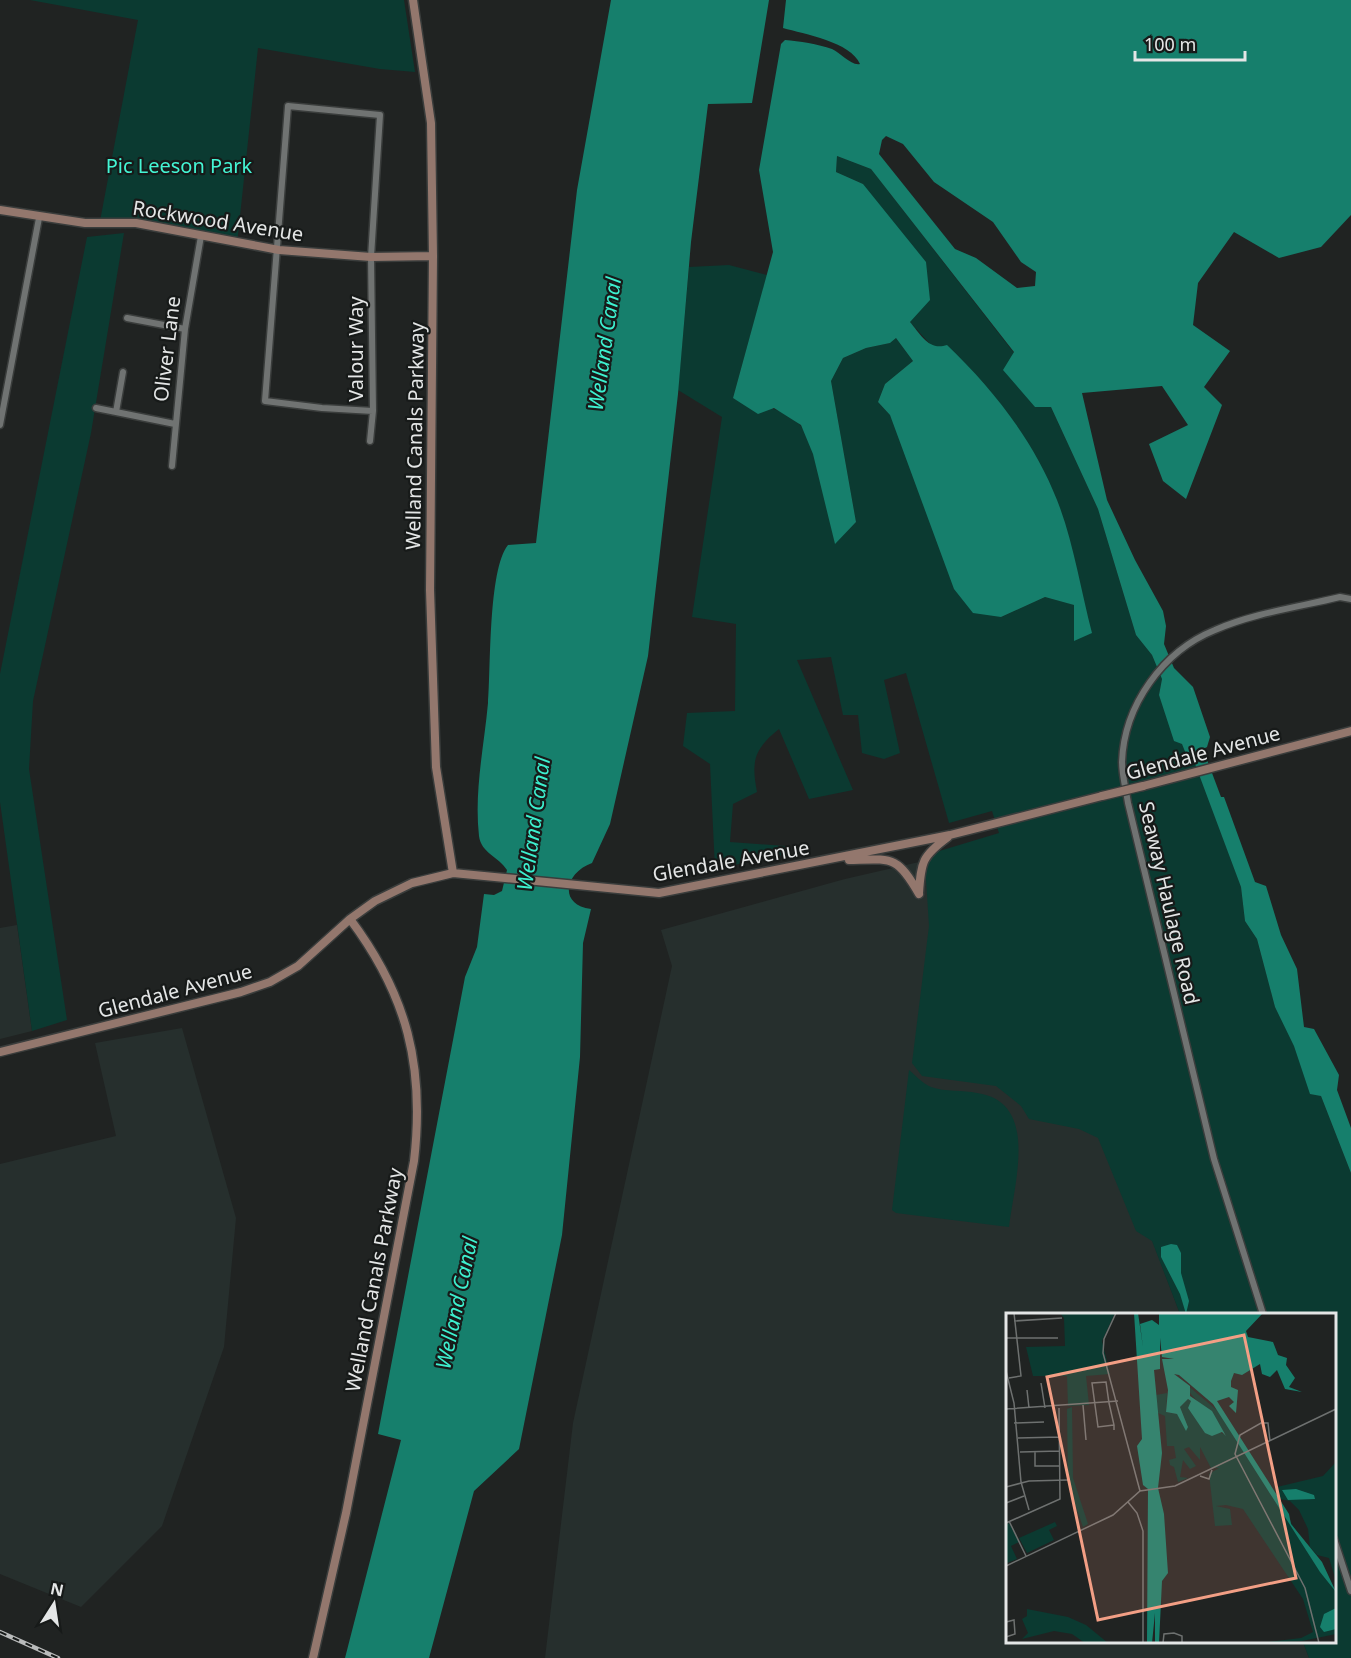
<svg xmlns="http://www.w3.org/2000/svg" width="1351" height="1658" font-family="'Noto Sans',sans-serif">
<rect width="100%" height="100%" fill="#202322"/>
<path fill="#262f2d" d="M1002,843L1180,1314H1008V1642H1303L1309,1658H545L573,1423L672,966L661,930L845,879Z
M17,925L32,1031L0,1039V928Z
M182,1028L236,1218L224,1347L162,1526L81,1607L0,1574V1164L116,1136L95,1043Z"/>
<path fill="#0b3a31" d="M30,0H404L415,72L380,69L258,48L237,244L100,221L138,20Z
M837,156L871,169L1014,353L1035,407H1051L1098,509L1136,635L1152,655L1162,679L1159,695L1182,744L1191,752L1210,801L1241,887L1245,921L1257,939L1275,1007L1321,1096L1351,1173V1658H1309L1303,1642H1334V1314H1180L1152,1241L1136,1231L1098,1138L1079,1129L1029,1119L1021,1106L996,1086L922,1076L912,1063L929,926L925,863L928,856L936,852L999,833L992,811L949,823L906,673L884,680L900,753L884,759L862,753L858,715H843L831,657L797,660L853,790L809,799L779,729C754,749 751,761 757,792L733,804L730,842L785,846L787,854L715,869L710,764L683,746L687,713L735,711L736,624L692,617L722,417L678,390L689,267L729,265L767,275L733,398C752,403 789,409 801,426C818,450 828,513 835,543L856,522L831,381L843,358L866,348L890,343L896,338L913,361L885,384L878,402L890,415L1001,617L1045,597L1075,605L1092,633L938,348L931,345L910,322L863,184L836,172Z
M124,233L91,433L33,701L29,769L67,1020L32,1031L0,802V674L87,237Z
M909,1070C915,1075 923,1084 931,1087C945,1092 963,1090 977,1093C1040,1102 1014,1183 1009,1227L896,1213L892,1210Z"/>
<path fill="#167f6c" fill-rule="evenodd" d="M611,0H769L752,103L708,104L691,242L678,394L648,656L610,824L592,863C566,872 557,904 591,909L583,943L580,1057L562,1235L519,1449L474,1491L429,1658H345L401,1440L378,1434L465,977L477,947L484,894L494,895L502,891L507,870C499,857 481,853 479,836C474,791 484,747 488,703C491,668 488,570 508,545L536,543L577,190Z
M786,0H1351V215L1321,247L1279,258L1234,232L1198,283L1193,325L1230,351L1204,387L1222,405L1186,499L1163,481L1149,444L1188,425L1162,386L1082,393L1107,500L1135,560L1163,611L1166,626L1164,644L1174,668L1193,687L1210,737L1207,747L1203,749L1221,797H1224L1255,882L1266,886L1281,935L1297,969L1304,1027L1314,1029L1339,1075L1337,1090L1351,1128V1173L1321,1096L1310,1094L1294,1046L1275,1007L1257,939L1245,921L1241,887L1191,753L1186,754L1182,744L1174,741L1159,695L1162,679L1152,655L1136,635L1098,509L1051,407H1035L1003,370L1014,352L871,169L837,156L836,172L863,184L926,262L930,300L910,322C921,335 929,351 947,345C993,389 1034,441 1057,500C1073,540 1081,591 1092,633L1074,641V605L1045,597L1001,617L973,613L954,589L890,415L878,402L885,384L913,361L896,338L890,343L866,348L843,358L831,381L856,522L835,544L813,454L801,425L774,408L758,414L733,398L773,252L759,170L781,44L785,40C799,41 818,44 832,49C841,53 851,66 860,64C851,42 804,34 783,28ZM886,136L903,144L934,182L993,222L1021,262L1036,272L1035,286L1017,288L976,258L955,249L879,154L882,140Z
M1171,1244L1177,1245L1181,1253V1273L1189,1301L1186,1314L1180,1294L1161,1257V1247Z"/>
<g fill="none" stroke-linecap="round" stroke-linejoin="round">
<defs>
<path id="street" d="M127,318L185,329
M123,372L116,412L175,424
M96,408L116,412
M0,425L39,218
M370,441L373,411L371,257L380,115L288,106L265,401L322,408L373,411
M172,466L185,329L201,236
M1263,1314L1214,1159L1128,803C1126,790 1122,775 1122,762C1124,705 1163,651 1215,630C1254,613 1299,607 1340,597L1351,599
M1334,1539L1351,1591"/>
<path id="secondary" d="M413,0L431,123L433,256L430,590L436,767L453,873
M0,210L85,223H136L279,250L371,257L433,256
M1143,786L1351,731
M849,860C892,859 897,855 919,894
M919,893C921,862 922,856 948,837
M0,1052L241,992L270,982L298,966L350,919L375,901L412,883L453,873L659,893L950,835L1102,796
M313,1658L346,1513L414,1161C425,1066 407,995 350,919"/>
</defs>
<use href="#street" stroke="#3a3d3c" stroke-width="9"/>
<use href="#secondary" stroke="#3a3d3c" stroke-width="11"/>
<use href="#street" stroke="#707372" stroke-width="6"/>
<use href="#secondary" stroke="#93776d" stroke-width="8"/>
<defs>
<path id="rail" d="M0,1632L58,1658"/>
</defs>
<use href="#rail" stroke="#b9bbbb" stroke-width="4.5"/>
<use href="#rail" stroke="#171a19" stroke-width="2" stroke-dasharray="7" stroke-linecap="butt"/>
<defs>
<path id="secondary-bridge" d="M1102,796L1143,786"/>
</defs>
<use href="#secondary-bridge" stroke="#3a3d3c" stroke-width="11" stroke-linecap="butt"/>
<use href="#secondary-bridge" stroke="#93776d" stroke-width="8"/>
</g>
<g text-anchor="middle" stroke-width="4.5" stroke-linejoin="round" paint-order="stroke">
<g font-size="20" fill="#44f5d4" stroke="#171a19">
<text x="179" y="173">Pic Leeson Park</text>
</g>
<g font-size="20" fill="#e4e6e6" stroke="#171a19">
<text transform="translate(218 221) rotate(9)" y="7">Rockwood Avenue</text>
<text transform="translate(167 349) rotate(-83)" y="7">Oliver Lane</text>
<text transform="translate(356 349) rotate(-90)" y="7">Valour Way</text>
<text transform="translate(415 436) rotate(-89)" y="7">Welland Canals Parkway</text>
<text transform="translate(1203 753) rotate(-15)" y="7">Glendale Avenue</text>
<text transform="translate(731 861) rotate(-10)" y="7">Glendale Avenue</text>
<text transform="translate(1169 903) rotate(77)" y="7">Seaway Haulage Road</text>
<text transform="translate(175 991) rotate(-15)" y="7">Glendale Avenue</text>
<text transform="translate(374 1280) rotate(-79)" y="7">Welland Canals Parkway</text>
</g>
<g font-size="21" font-style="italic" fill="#3df0cf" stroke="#171a19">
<text transform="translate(605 344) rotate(-82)" y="7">Welland Canal</text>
<text transform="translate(534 824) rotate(-82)" y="7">Welland Canal</text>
<text transform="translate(457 1303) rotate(-78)" y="7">Welland Canal</text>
</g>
</g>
<g transform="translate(1006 1313)">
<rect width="330" height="330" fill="#202322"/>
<path d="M54,0H109L96,28L104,61L80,63L83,92L62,93L61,63H27L20,34L59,33L58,5ZM168,61L213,99L330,279V321L296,328L254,330L295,325L307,319L297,286L237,196L220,192L210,193L224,196L226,212L209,213L203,161L213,155H205L194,134V147L183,134L178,136L190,153L184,156L177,147L174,164L182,165L172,169L168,154L164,152L163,147L170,145L168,133H161L159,103L152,100L150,82L161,80L160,99L171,101L182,114L174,94L182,86L186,88L182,95L206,123L212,119L220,122ZM66,94L67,165L82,211L77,214L62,171L61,96ZM330,149V268L323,245L311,242L304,234L302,216L293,197L284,188L274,186L271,174L317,163ZM49,209L51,213L43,217L48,227L21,240L13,225ZM3,210L13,229L5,233L11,246L1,250L0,212ZM21,296L62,304L80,312L102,330H79L66,321L48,318L16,326L22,320L16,306L21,303Z" fill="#0b3a31"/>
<path d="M128,0H132L137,34L134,11L146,7L153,12V0H257L240,18L242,24L267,29L272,42L281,45L280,52L289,65L283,74L296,79L279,76L271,57L264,64L256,61L254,51L236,62L228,60L225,68V74L232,77L230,100L223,93L228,89L223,84L211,88L283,201L285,211L316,249L330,279L314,259L207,91L173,62L168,61L184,73V83L206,98L220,123L216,119L206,123L199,120L182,95L185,88L182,86L174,94L182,114L180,118L171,101L160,99L162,77L156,46H168L156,44L154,25V56L148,57L156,140L152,175L158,201L162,260L156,268L153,330H149V300L146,330H141L142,176L137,172L131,133L136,126ZM290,176L308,182L309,186L282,187L276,177ZM330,295V316L318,319L314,314L318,301Z" fill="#167f6c"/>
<path fill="none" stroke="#6e7170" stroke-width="1.5" d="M110,0L98,26L97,40L134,178M8,8L56,5M0,25H52M0,58L8,90L15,169L23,197M3,65L15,63L8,0M35,70L39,95M21,77L23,95M77,92L80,127M0,96L112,88M8,110L38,109M108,112L92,114L86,70L100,69L103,90L108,112V117M12,125L54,124M264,128L262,110H255L234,122L229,141L299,275L313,330M14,139L54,138M29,139V153H54M194,163L203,166L206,157M0,174L23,168L62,167M122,189L131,200L137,218V330M0,190L18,183M3,208L20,243M0,210L54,186L53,95M0,253L107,202L134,178L169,173L330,96M0,309L8,307L9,321L0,324M157,330L158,321L168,320L176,323V330"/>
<path fill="#f39f85" fill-opacity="0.15" stroke="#f39f85" stroke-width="3" d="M238,22L290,265L92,307L41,64Z"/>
<rect width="330" height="330" fill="none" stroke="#e4e6e6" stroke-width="3"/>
</g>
<g transform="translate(54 1604) rotate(12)" stroke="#171a19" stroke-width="4.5" paint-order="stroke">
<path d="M0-4.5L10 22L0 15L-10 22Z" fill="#e4e6e6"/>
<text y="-9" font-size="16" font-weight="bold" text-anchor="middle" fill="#e4e6e6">N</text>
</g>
<path d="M1135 51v9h110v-9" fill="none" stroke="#e4e6e6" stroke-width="3"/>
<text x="1144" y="51" font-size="18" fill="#e4e6e6" stroke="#171a19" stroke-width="4.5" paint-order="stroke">100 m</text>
</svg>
